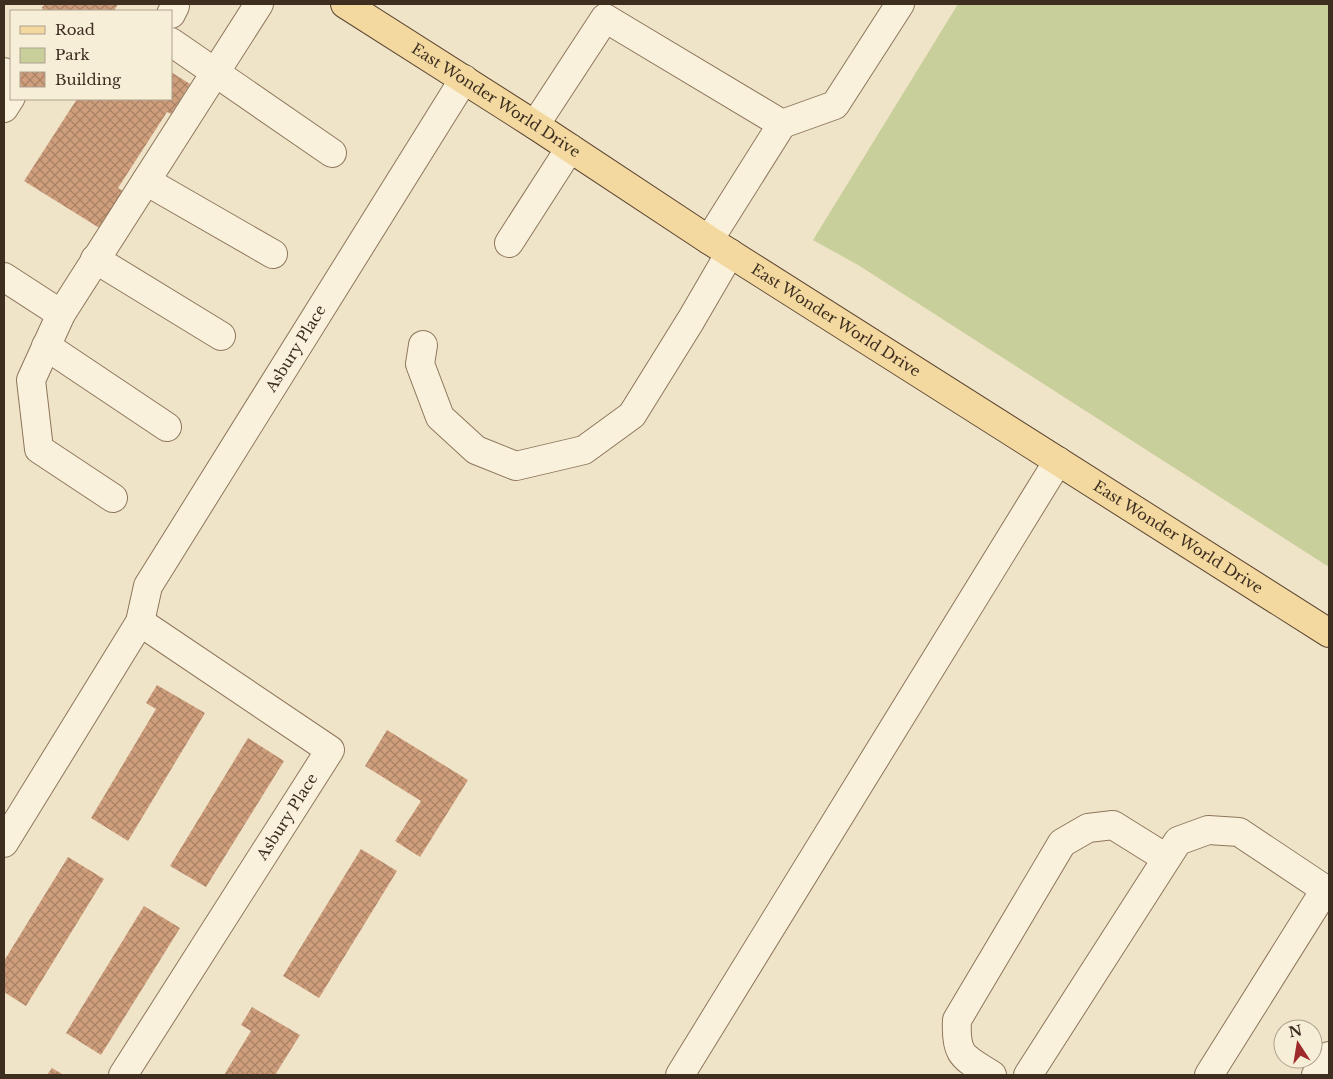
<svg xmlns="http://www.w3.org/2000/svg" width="1333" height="1079" font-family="'Libre Baskerville',serif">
<defs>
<pattern id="building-cross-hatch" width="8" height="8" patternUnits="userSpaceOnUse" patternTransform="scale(1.25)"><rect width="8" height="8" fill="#cf9f7d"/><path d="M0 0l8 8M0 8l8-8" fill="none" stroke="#a98266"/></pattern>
</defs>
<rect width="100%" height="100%" fill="#f0e4c8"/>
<path fill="#c9cf9b" d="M958,4H1329V567L858,265L813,240Z"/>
<path fill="url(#building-cross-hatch)" d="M46,4H118L114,11H43L42,7Z
M171,72L190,84L171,114L167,112L118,188L124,192L101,229L24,181L77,99H171Z
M157,685L205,713L128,841L91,818L156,709L146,703Z
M387,730L468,780L420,857L395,841L421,801L365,766Z
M248,738L284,761L206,887L170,866Z
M361,849L397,871L319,998L283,976Z
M68,857L104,879L26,1006L4,992V961Z
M144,906L180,928L101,1055L66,1033Z
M252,1007L300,1035L275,1075H224L251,1031L241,1025Z
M52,1068L64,1075H47Z"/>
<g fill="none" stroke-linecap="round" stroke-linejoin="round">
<defs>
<g id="minor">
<path d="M171,14L175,6"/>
<path d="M171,42L332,153"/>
<path d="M4,72L11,77"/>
<path d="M4,108L11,97"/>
<path d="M782,124L835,105L900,4"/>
<path d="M535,125L605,18L782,124L709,240"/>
<path d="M146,181L273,254"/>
<path d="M509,243L570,148"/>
<path d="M95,259L221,336"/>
<path d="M4,277L61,314"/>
<path d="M423,345L420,364L440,417L476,450L516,466L584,450L632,415L691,320L730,253"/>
<path d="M46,346L167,427"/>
<path d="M113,498L39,449L31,380L61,314L259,4"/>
<path id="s1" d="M4,843L140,622L148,586L464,79"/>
<path id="s2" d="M123,1075L330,750L140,622"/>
<path d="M680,1075L1058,461"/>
<path d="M992,1075C964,1057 955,1057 957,1020L1062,843L1088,828L1113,825L1166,858"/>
<path d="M1028,1075L1178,841L1208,830L1239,832L1329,892"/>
<path d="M1209,1075L1325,890"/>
<path d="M1316,1075L1329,1056"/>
</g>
<g id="major">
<path id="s3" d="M345,4L535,125L709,240L1329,633"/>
</g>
</defs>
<use href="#minor" stroke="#8d765c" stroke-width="30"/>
<use href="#major" stroke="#5b4430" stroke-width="30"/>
<use href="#minor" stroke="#faf1dc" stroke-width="28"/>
<use href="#major" stroke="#f3d9a0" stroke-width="28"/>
</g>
<g text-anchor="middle" stroke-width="4" stroke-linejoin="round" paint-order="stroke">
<g font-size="15" fill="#3d2e20" stroke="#f7eed8">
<text dy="5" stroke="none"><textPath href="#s3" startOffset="179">East Wonder World Drive</textPath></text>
<text dy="5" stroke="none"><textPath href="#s3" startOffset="584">East Wonder World Drive</textPath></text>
<text dy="5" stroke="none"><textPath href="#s1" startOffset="576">Asbury Place</textPath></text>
<text dy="5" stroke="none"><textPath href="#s3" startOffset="989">East Wonder World Drive</textPath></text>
<text dy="5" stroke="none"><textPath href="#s2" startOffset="306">Asbury Place</textPath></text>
</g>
</g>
<rect width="1333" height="1079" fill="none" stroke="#3d2e20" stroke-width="10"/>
<rect x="10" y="10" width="162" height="90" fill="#f7eed8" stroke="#ada18e"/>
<rect x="20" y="26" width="25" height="8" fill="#f3d9a0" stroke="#ada18e"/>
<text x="55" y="35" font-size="15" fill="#3d2e20">Road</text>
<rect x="20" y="48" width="25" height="15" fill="#c9cf9b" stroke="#ada18e"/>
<text x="55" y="60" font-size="15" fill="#3d2e20">Park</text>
<rect x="20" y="72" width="25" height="15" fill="url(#building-cross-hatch)" stroke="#ada18e"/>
<text x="55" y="85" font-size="15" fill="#3d2e20">Building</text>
<g transform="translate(1298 1044) rotate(348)"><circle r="24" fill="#f7eed8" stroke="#ada18e"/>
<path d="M0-4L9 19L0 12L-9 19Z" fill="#9e2a2b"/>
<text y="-8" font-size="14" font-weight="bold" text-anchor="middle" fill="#3d2e20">N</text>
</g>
</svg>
